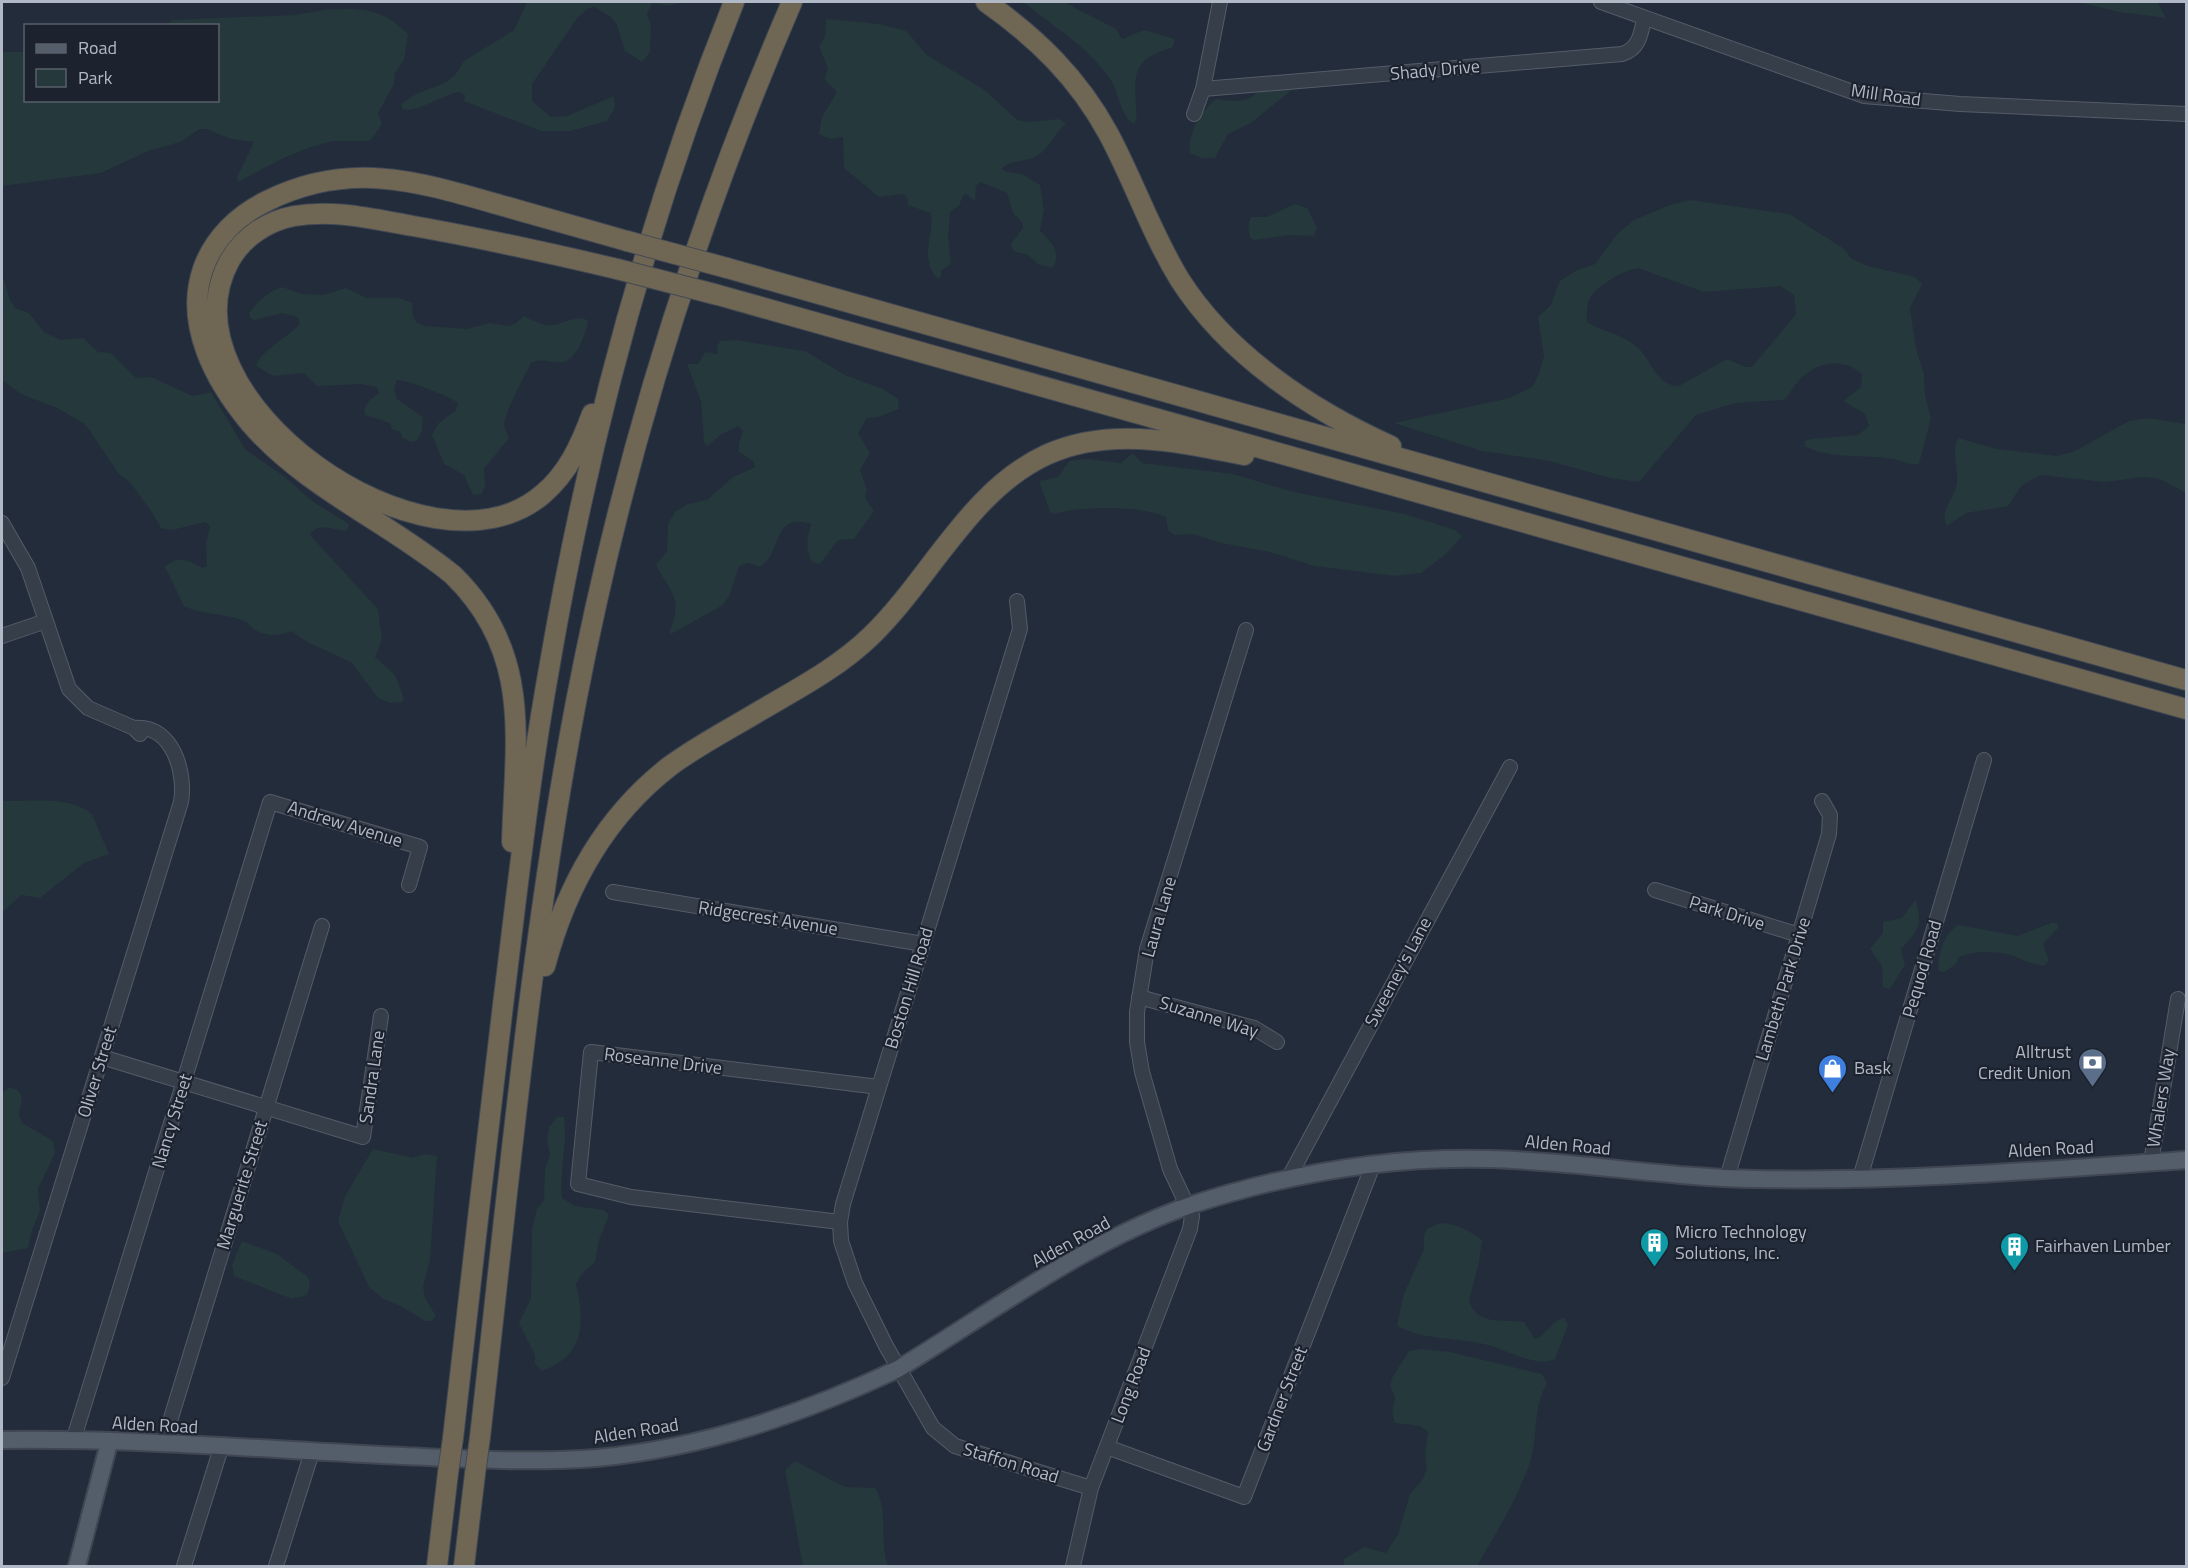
<svg xmlns="http://www.w3.org/2000/svg" width="2188" height="1568" font-family="'Titillium Web',sans-serif">
<rect width="100%" height="100%" fill="#232c3a"/>
<path fill="#25383b" fill-rule="evenodd" d="M527,2H682L669,6L652,3L647,14L651,24L650,52L642,62L625,51L617,25L611,17L594,7L589,8L578,17L532,84V101L551,117L567,116L614,96L615,107L607,121L570,131H541L464,101L465,95L459,92C439,96 425,110 403,110L401,104L416,94L445,83L455,75L464,61L514,30Z
M1023,2H1064L1116,29L1122,39L1144,30L1175,39L1173,47C1137,59 1133,68 1136,106C1136,113 1138,118 1134,124C1120,116 1119,92 1110,79C1087,45 1053,27 1023,2Z
M2079,2H2157L2166,18L2119,12Z
M331,9C337,10 343,9 349,9C375,9 391,17 408,34L404,60L395,73L394,84L378,113L382,124L371,140C362,143 339,139 325,143C294,151 266,167 238,182L237,177L254,142L231,139L206,129H200L180,142L148,151L101,173L2,186V52H25L26,100H218V26L166,25L173,20L295,15Z
M826,19L879,24L906,31L927,55L986,91L1017,120L1029,122L1058,119L1066,123C1056,132 1050,146 1041,153C1028,164 1013,158 1001,169L1007,172L1022,174L1040,185L1044,210L1040,231C1051,242 1063,253 1052,268L1038,264L1028,255L1013,251L1011,244L1023,228V223L1013,213L1007,193L980,182L976,186L975,201L967,194L963,195L959,206L950,212L948,238L951,264L941,271V277L937,278C919,259 934,235 931,213L907,205L908,199L903,194L879,197L844,168L843,137L830,139L819,134L822,117L837,92L824,79L828,69L819,46L825,36Z
M1294,84L1293,89L1251,123L1228,134L1215,158H1201L1190,153C1187,134 1201,111 1216,99C1237,102 1250,104 1263,85Z
M1690,200L1789,214L1843,248L1852,259L1868,266L1915,277L1922,284L1910,308L1916,349L1924,374L1925,395L1931,418L1919,464C1910,466 1902,460 1893,459C1865,454 1830,460 1805,446V441L1811,439L1858,435L1869,426L1865,414L1843,401L1861,387L1862,374C1844,358 1820,361 1802,377C1795,384 1791,393 1784,400L1735,403L1696,415L1639,482L1610,478L1549,461L1482,451L1394,423L1510,398L1532,387L1538,376L1544,356L1538,317L1550,306L1560,281L1577,270L1595,264L1618,233L1634,220L1670,205ZM1638,268L1704,292L1780,286L1794,295L1796,314L1752,367H1746L1727,359L1679,386C1656,386 1652,360 1637,347C1620,333 1603,332 1587,322C1587,314 1586,306 1590,298C1599,284 1622,271 1638,268Z
M1295,204L1307,208L1317,228L1314,236L1290,235L1254,240L1250,238L1248,226L1251,217H1267Z
M2,273L10,300L15,308L29,313L44,332L60,340L83,338L98,352L111,353L136,378L151,377L193,396L211,392L245,449L285,477L312,501L349,524L347,531C334,531 319,521 310,535L378,609L382,640L375,657L395,675L404,698L402,702L390,703L378,698L351,662L309,643L291,631C280,636 267,637 255,630C251,628 249,623 244,621C227,613 205,616 184,606L165,567C177,554 190,561 203,568L207,566L206,544L210,526L205,522L172,530L161,528L151,511L129,481L119,474L85,424L57,408L21,394L2,380Z
M282,287L302,294L324,295L346,288L367,298H400L412,303L413,317L417,323L425,326L468,329L489,323L508,326L515,324L524,316C557,334 552,321 583,318L588,321C586,333 577,359 564,362C552,364 542,357 531,363C525,375 504,414 504,425C505,429 507,434 509,438L484,469L485,485L482,494L473,495L464,475L444,464L432,435L439,423L456,410L458,403C449,396 408,380 397,380L394,389L397,399L423,417L422,431L417,441L411,442L403,438L400,432L392,429L390,423L365,415L364,409L369,401L379,393L377,387L361,384L317,386L304,373L273,376L256,366C259,351 291,336 300,323L297,317L282,313L254,320L250,318L249,313C258,301 268,292 282,287Z
M736,340L805,351L845,375L883,389L898,399L899,409L878,417L867,418L858,433L870,453L860,470L867,490L865,498L874,511L854,539L838,540L820,564L812,562C805,547 807,539 811,524C771,512 783,553 760,567L748,563L739,566L730,594L723,605L671,634L669,633C683,598 673,596 656,565L667,551L668,524L675,512L688,504L707,500L733,477L755,467L753,461L739,452V443L743,431L738,426L722,434L707,446L704,442L701,401L687,364H698L705,352L718,354L717,347L720,341Z
M2148,418L2186,424V493L2160,479L2145,477L2104,482L2041,475L2022,485L2008,506L1966,513L1947,526C1938,509 1957,497 1957,481C1958,465 1951,454 1958,438L1997,449L2057,456L2075,451L2129,421Z
M1133,453L1142,463L1233,474L1294,492L1405,514L1455,530L1462,536L1447,553L1421,573L1394,576L1314,566L1270,552L1221,543L1193,534L1174,535L1168,530L1166,517C1139,505 1081,506 1053,514L1050,512L1039,481L1058,477L1069,461L1087,459L1121,463Z
M2,801C29,802 69,795 92,814L109,854L84,863L40,898L21,895L2,913Z
M1916,899C1922,927 1920,928 1901,949L1905,965L1890,989L1883,987L1882,966L1870,949L1883,933V922L1902,918Z
M2053,922L2058,924V928L2043,944L2049,960L2045,965C2031,966 2020,957 2007,954C1992,951 1973,951 1959,957L1955,965L1944,972L1939,971C1936,957 1945,932 1958,925L2018,936Z
M9,1087L18,1090L22,1097L19,1115L22,1123L53,1141L55,1153L38,1189L40,1211L32,1230L28,1248L2,1253V1094Z
M557,1117H564C568,1144 559,1170 562,1198L575,1206L604,1210L609,1215L599,1240L595,1262L581,1275L576,1284C585,1323 585,1355 542,1371L535,1364V1355L519,1323L531,1298L532,1229L537,1209L544,1200L545,1169L550,1155L547,1141L549,1127Z
M373,1149L413,1158L424,1154L437,1156L430,1260L423,1287L425,1298L436,1316L431,1321H425L402,1307L382,1298L369,1287L338,1221L345,1196Z
M1440,1223C1454,1223 1471,1231 1482,1240L1479,1262L1469,1301C1477,1326 1503,1319 1524,1322L1535,1339C1547,1335 1552,1319 1565,1318L1568,1325L1555,1359C1536,1368 1507,1350 1488,1345C1457,1337 1425,1341 1397,1326L1403,1296L1424,1249V1236L1427,1229Z
M242,1241L277,1254L308,1277L310,1285L307,1295L292,1299L234,1276L232,1265Z
M1422,1349L1450,1352L1542,1374L1547,1383C1533,1408 1538,1433 1531,1459C1520,1495 1496,1533 1477,1566H1344V1559L1364,1547L1386,1553L1398,1534L1410,1494L1423,1479L1427,1468L1425,1453L1428,1432L1420,1426L1395,1423L1392,1413L1395,1397L1390,1386L1392,1378L1409,1351Z
M795,1461L845,1487L875,1488C889,1509 879,1542 888,1566H803L785,1470Z"/>
<g fill="none" stroke-linecap="round" stroke-linejoin="round">
<defs>
<path id="minor" d="M1601,2L1864,96L1960,104L2186,114
M1203,89L1622,54C1639,49 1641,34 1644,19
M1194,114L1203,89L1220,2
M2,523L28,568L69,689L88,708L134,728L140,734
M1017,601L1020,629L843,1204L840,1222L841,1241L855,1283L886,1346L933,1428L955,1446L1091,1488
M2,636L46,621
M1655,890L1799,935
M613,892L923,944
M1139,997L1254,1028L1277,1042
M102,1057L363,1137L381,1016
M2151,1162L2178,999
M1727,1178L1829,834L1830,815L1822,801
M1860,1178L1984,760
M1288,1179L1510,767
M840,1222L631,1197L578,1184L591,1052L879,1087
M2,1378L181,802C186,773 173,724 134,728
M73,1441L270,802L420,847L409,885
M163,1444L322,926
M1107,1447L1244,1497L1373,1165
M184,1566L221,1448
M276,1566L312,1452
M1073,1566L1091,1488L1190,1229L1192,1216L1170,1169L1142,1072L1137,1042V1012L1147,949L1246,630"/>
<path id="major" d="M2,1440C136,1438 270,1450 404,1456C468,1459 533,1463 597,1458C703,1448 802,1414 898,1369C990,1313 1090,1239 1191,1205C1287,1174 1388,1156 1489,1159C1578,1161 1667,1178 1757,1179C1900,1182 2044,1170 2186,1160
M77,1566L109,1443"/>
<path id="highway" d="M986,2C1037,38 1078,78 1108,133C1134,181 1151,233 1180,280C1228,355 1311,410 1391,446
M727,268L2186,680
M718,295L2186,709
M592,414C581,444 568,473 543,494C430,592 154,397 230,260C244,236 268,221 294,216C334,209 373,219 413,226C481,238 549,253 617,269
M512,842C515,740 533,653 453,575C387,521 306,488 250,423C215,381 184,324 203,269C214,238 238,215 267,201C349,160 417,181 500,205C543,217 585,229 627,241
M545,966C566,887 604,817 670,766C697,746 728,730 758,712C797,689 838,668 871,636C930,579 969,491 1046,455C1109,426 1179,442 1244,455
M480,1437C508,1192 530,944 576,702C622,462 695,226 792,2
M453,1438C469,1294 486,1149 503,1005C517,893 529,780 549,669C588,441 648,216 734,2
M437,1566L448,1473
M464,1566L475,1474"/>
</defs>
<use href="#minor" stroke="#555c68" stroke-width="16"/>
<use href="#major" stroke="#404753" stroke-width="20"/>
<use href="#highway" stroke="#424955" stroke-width="22"/>
<use href="#minor" stroke="#363e4a" stroke-width="14"/>
<use href="#major" stroke="#545d6a" stroke-width="16"/>
<use href="#highway" stroke="#706654" stroke-width="20"/>
<defs>
<path id="highway-bridge" d="M627,241L727,268
M617,269L718,295
M448,1473L453,1438
M475,1474L480,1437"/>
</defs>
<use href="#highway-bridge" stroke="#424955" stroke-width="22" stroke-linecap="butt"/>
<use href="#highway-bridge" stroke="#706654" stroke-width="20"/>
</g>
<defs>
<symbol id="bank-pin" viewBox="-11 -11 22 30"><path d="M0 17L-7.5 6A9.5 9.5 0 1 1 7.5 6Z" fill="#5c6f8a" stroke="#1c232f"/><path d="M-6-4H6V4H-6ZM0-2.3a2.3 2.3 0 1 0 0 4.6a2.3 2.3 0 1 0 0-4.6Z" fill="#fff"/></symbol>
<symbol id="shop-pin" viewBox="-11 -11 22 30"><path d="M0 17L-7.5 6A9.5 9.5 0 1 1 7.5 6Z" fill="#3f7fe0" stroke="#1c232f"/><path d="M-5-2.5h2.3a2.7 3.5 0 0 1 5.4 0H5L5.5 6h-11ZM-1.5-2.5h3a1.5 2.3 0 0 0-3 0Z" fill="#fff"/></symbol>
<symbol id="building-pin" viewBox="-11 -11 22 30"><path d="M0 17L-7.5 6A9.5 9.5 0 1 1 7.5 6Z" fill="#0f9aa8" stroke="#1c232f"/><path d="M-4-6H4V6H1V3H-1V6H-4ZM-2.5-4.3h1.7v1.8h-1.7ZM.8-4.3h1.7v1.8H.8ZM-2.5-1h1.7V.8h-1.7ZM.8-1h1.7V.8H.8Z" fill="#fff"/></symbol>
</defs>
<g fill-rule="evenodd">
<use href="#bank-pin" x="2076" y="1046" width="33" height="45"/>
<use href="#shop-pin" x="1816" y="1052" width="33" height="45"/>
<use href="#building-pin" x="1638" y="1226" width="33" height="45"/>
<use href="#building-pin" x="1998" y="1230" width="33" height="45"/>
</g>
<g text-anchor="middle" stroke-width="4.5" stroke-linejoin="round" paint-order="stroke">
<g font-size="18" fill="#b2b9c6" stroke="#1c232f">
<text transform="translate(1435 70) rotate(-5)" y="6">Shady Drive</text>
<text transform="translate(1886 95) rotate(8)" y="6">Mill Road</text>
<text transform="translate(345 824) rotate(17)" y="6">Andrew Avenue</text>
<text transform="translate(1727 913) rotate(17)" y="6">Park Drive</text>
<text transform="translate(1159 917) rotate(-74)" y="6">Laura Lane</text>
<text transform="translate(768 918) rotate(9)" y="6">Ridgecrest Avenue</text>
<text transform="translate(1922 969) rotate(-74)" y="6">Pequod Road</text>
<text transform="translate(1398 972) rotate(-62)" y="6">Sweeney's Lane</text>
<text transform="translate(909 988) rotate(-73)" y="6">Boston Hill Road</text>
<text transform="translate(1783 989) rotate(-73)" y="6">Lambeth Park Drive</text>
<text transform="translate(1209 1017) rotate(17)" y="6">Suzanne Way</text>
<text transform="translate(663 1061) rotate(7)" y="6">Roseanne Drive</text>
<text transform="translate(97 1072) rotate(-73)" y="6">Oliver Street</text>
<text transform="translate(372 1077) rotate(-82)" y="6">Sandra Lane</text>
<text transform="translate(2161 1098) rotate(-81)" y="6">Whalers Way</text>
<text transform="translate(172 1121) rotate(-73)" y="6">Nancy Street</text>
<text transform="translate(1568 1145) rotate(5)" y="6">Alden Road</text>
<text transform="translate(2051 1149) rotate(-3)" y="6">Alden Road</text>
<text transform="translate(242 1185) rotate(-73)" y="6">Marguerite Street</text>
<text transform="translate(1071 1242) rotate(-29)" y="6">Alden Road</text>
<text transform="translate(1131 1385) rotate(-69)" y="6">Long Road</text>
<text transform="translate(1282 1399) rotate(-69)" y="6">Gardner Street</text>
<text transform="translate(155 1425) rotate(3)" y="6">Alden Road</text>
<text transform="translate(636 1431) rotate(-9)" y="6">Alden Road</text>
<text transform="translate(1011 1463) rotate(17)" y="6">Staffon Road</text>
</g>
<g font-size="18" fill="#b2b9c6" stroke="#1c232f" text-anchor="start">
<text x="2071" y="1058" text-anchor="end">Alltrust<tspan x="2071" dy="21">Credit Union</tspan></text>
<text x="1854" y="1074">Bask</text>
<text x="1675" y="1238">Micro Technology<tspan x="1675" dy="21">Solutions, Inc.</tspan></text>
<text x="2035" y="1252">Fairhaven Lumber</text>
</g>
</g>
<rect width="2188" height="1568" fill="none" stroke="#b2b9c6" stroke-width="6"/>
<rect x="24" y="24" width="195" height="78" fill="#1c232f" stroke="#585f6b" stroke-width="1.5"/>
<rect x="36" y="44" width="30" height="9" fill="#545d6a" stroke="#585f6b" stroke-width="1.5"/>
<text x="78" y="54" font-size="18" fill="#b2b9c6">Road</text>
<rect x="36" y="69" width="30" height="18" fill="#25383b" stroke="#585f6b" stroke-width="1.5"/>
<text x="78" y="84" font-size="18" fill="#b2b9c6">Park</text>
</svg>
